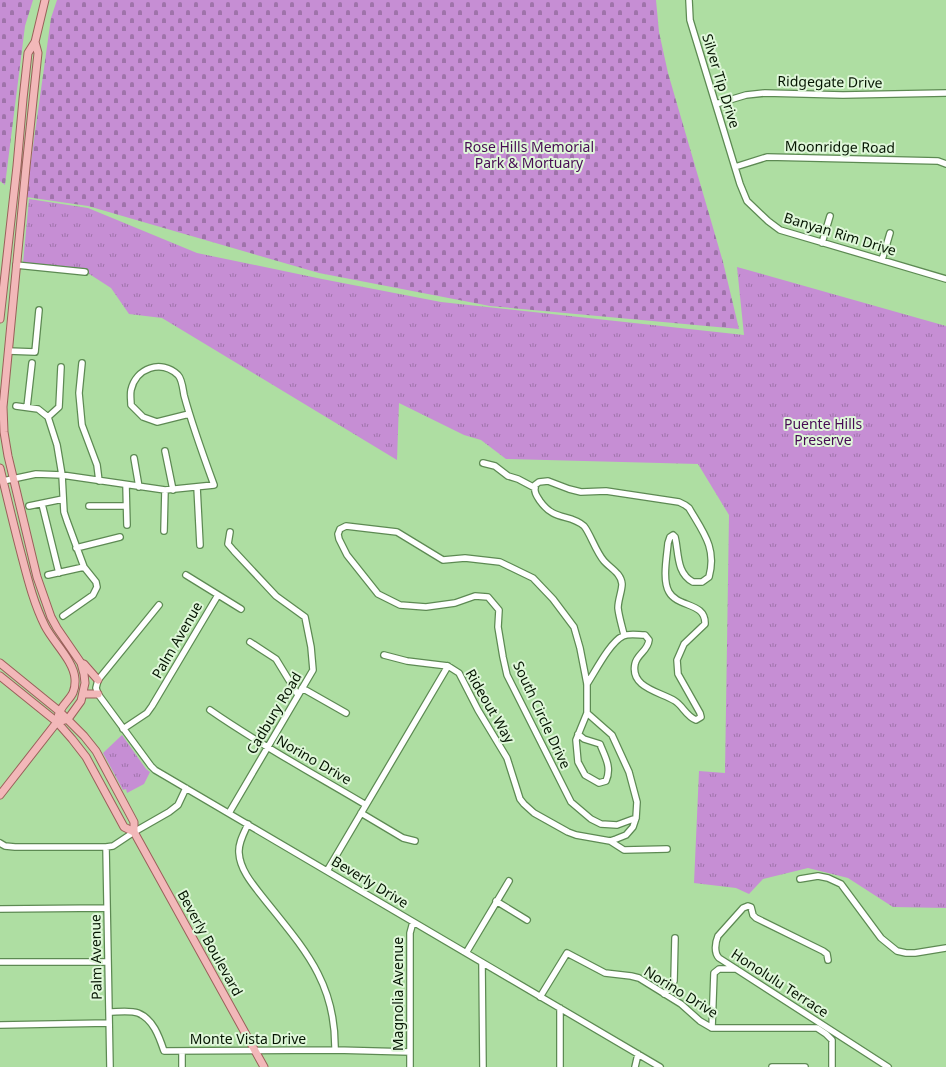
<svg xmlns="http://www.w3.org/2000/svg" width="946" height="1067" font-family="'Noto Sans',sans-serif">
<defs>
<pattern id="cemetery-stones" width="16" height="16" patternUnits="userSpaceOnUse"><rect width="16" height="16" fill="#c68ed4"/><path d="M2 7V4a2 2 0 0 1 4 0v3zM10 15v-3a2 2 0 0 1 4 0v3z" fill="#9f73aa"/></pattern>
<pattern id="park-tufts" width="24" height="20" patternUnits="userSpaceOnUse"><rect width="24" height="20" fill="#c68ed4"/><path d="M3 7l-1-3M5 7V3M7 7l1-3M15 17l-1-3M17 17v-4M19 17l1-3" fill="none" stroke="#9f73aa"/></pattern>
</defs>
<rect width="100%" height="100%" fill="#aedea2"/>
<path fill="url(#cemetery-stones)" d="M0,0H33L25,26L5,185L0,181Z
M57,0H656L659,32L668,73L723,262L739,329L490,306L319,273L88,206L26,197L51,18Z"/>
<path fill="url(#park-tufts)" d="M29,199L88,208L197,253L322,279L441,302L744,335L737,267L946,326V908L893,907L848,878L808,868L763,879L749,894L736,888L694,883L699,771L725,773L729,515L698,464L506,459L481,440L464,435L399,403L397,460L162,318L129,314L111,288L80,268L23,263Z
M122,735L146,769L150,772L144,784L127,793L126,789L123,790L103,753Z"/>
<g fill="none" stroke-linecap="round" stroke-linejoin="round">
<defs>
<path id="minor" d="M689,0L690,20L740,184L747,201L768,221L780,230L946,279
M716,104L746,95L765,93L843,95L946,93
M735,167L767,157L938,161L946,164
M822,243L830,216
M882,260L890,233
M16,265L85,272
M8,351L35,352L39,310
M82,363L79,393L82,425L97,465L99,481
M16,406L38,409L48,417
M27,407L32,363
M48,417L57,445L62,475L64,512L67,521L84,567L96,582L97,587L93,595L63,616
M48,417L59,407L61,367
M165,451L173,490
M134,458L139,487
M483,463L495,466L508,476L518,479L535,488
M3,481L36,474L62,475L165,490L214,485C203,455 192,425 184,395C183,389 182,379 178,375C161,359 136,368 131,390C130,395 131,400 131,405L143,417L157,422L189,414
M126,485L127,525
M197,487L200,545
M42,504L59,573
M29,506L63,499
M89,506H126
M164,531L165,490
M76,548L120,537
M48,575L84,567
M186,575L241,609
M159,605L98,680L96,688L98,694L151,766L155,770L660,1067
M250,642L276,659L298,695
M384,655L407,661L448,666L459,673L478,710L507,758L520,799L524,804L534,813L568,832L576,835L610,841L616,839L626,835L633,827L636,818L637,802L629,772L612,735L587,713V684L580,648L574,627L553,599L533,578L500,562L465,558L443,560L397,532L346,526L340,529L338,534L339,539L347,555L378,594L400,605L426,607L455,603L475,596L488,597L499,610L498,627L503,657L507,675L571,802L591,819L601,824L617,825L636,818
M587,684C595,672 610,642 623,636C629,633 638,635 645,635L649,640C648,651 637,654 635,664C630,688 661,692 675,701C683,706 686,716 696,720L701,717L700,713L678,674L677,660L684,644L705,624C706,602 678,608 669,592C662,580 667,556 668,543L670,537L673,535L675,537C679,553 676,573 693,582H702L709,577C717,548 703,532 689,508L685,505L679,502L606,491L581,492L569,489L548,481L539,482L535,485C534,492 536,495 540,501C555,522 569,513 584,526C590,533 596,552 604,561C610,568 621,573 622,584C622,591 618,600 618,608C619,617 622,626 624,635
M302,688L346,713
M210,710C260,745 314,774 366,805
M123,729L147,713L152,706L218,595
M578,734L584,739L600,744C605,757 612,767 606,781L599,783L585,775L578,762L576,740L587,713
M229,813L313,670L311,647L305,617L276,596L234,551L228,544L230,532
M361,813L403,838L415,841
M248,824C244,833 238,843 239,853C240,871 255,887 265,900C305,950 336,983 335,1050
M610,841L624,850L667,849
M0,843L5,846L15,847H106L113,846L134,832L169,812L178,805L186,788
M106,847L110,1067
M327,871L448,666
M800,879L818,876L828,878L841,884L881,938L897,951L906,953H915L946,948
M496,901L527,920
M0,909L107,908
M466,953L509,881
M828,960L827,954L823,951L756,918L753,915L751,907L748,906L743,908L718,936C715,943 714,953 719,958L888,1067
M0,962H108
M482,963L483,1067
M664,994L671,988L674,981L675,938
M540,997L567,953L605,973L631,976L639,978L681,1004L700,1021L712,1028H817L826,1034L832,1040V1067
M560,1008V1067
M109,1012C117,1012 130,1010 138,1013C153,1019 159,1036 164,1051L335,1050L410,1052
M0,1025L109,1023
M712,1028L714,973L719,969H736
M182,1051V1067
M410,1067V933L413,922
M635,1067L638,1054
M772,1067H805"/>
<path id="major" d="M35,42L38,53L26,167L3,407L4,432L8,456L37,577L51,617L57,628L81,663L84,674L85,683L81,701L68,719L57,722
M0,319L17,166L23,99L28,53L35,42L45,0
M0,468C7,497 14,527 22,557C28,580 34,604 45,626C53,642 74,661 75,679C76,697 67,698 60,711C58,714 58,719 57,722L0,795
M0,663L59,711L84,736L96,751L134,822V832L264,1067
M81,663L84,664L98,680
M0,676L57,722L72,739L86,757L124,827L134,832
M83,694H98"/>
</defs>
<use href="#minor" stroke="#5d8a53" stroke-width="8"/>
<use href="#major" stroke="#9a605a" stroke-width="9"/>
<use href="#minor" stroke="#fff" stroke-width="5.5"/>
<use href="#major" stroke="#f2b8b9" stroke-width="7"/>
</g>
<g text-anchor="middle" stroke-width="4" stroke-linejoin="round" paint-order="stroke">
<g font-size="14" fill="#051502" stroke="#dff7d9">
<text transform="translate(721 81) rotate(73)" y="5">Silver Tip Drive</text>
<text transform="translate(830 82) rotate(1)" y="5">Ridgegate Drive</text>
<text transform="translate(840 147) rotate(1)" y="5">Moonridge Road</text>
<text transform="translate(840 234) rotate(17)" y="5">Banyan Rim Drive</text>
<text transform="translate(177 640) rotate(-60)" y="5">Palm Avenue</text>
<text transform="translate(490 706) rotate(60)" y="5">Rideout Way</text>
<text transform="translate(274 713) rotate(-59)" y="5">Cadbury Road</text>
<text transform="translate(542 715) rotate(65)" y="5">South Circle Drive</text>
<text transform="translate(314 760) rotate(30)" y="5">Norino Drive</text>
<text transform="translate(370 882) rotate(31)" y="5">Beverly Drive</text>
<text transform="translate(210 943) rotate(61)" y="5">Beverly Boulevard</text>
<text transform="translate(96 957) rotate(-91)" y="5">Palm Avenue</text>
<text transform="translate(780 983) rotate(33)" y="5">Honolulu Terrace</text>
<text transform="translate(681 992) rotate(32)" y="5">Norino Drive</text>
<text transform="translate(398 994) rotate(-90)" y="5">Magnolia Avenue</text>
<text x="248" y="1044">Monte Vista Drive</text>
</g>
<g font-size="14" fill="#470b54" stroke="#dff7d9">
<text x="529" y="152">Rose Hills Memorial<tspan x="529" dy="16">Park &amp; Mortuary</tspan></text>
<text x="823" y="429">Puente Hills<tspan x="823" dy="16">Preserve</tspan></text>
</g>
</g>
</svg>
